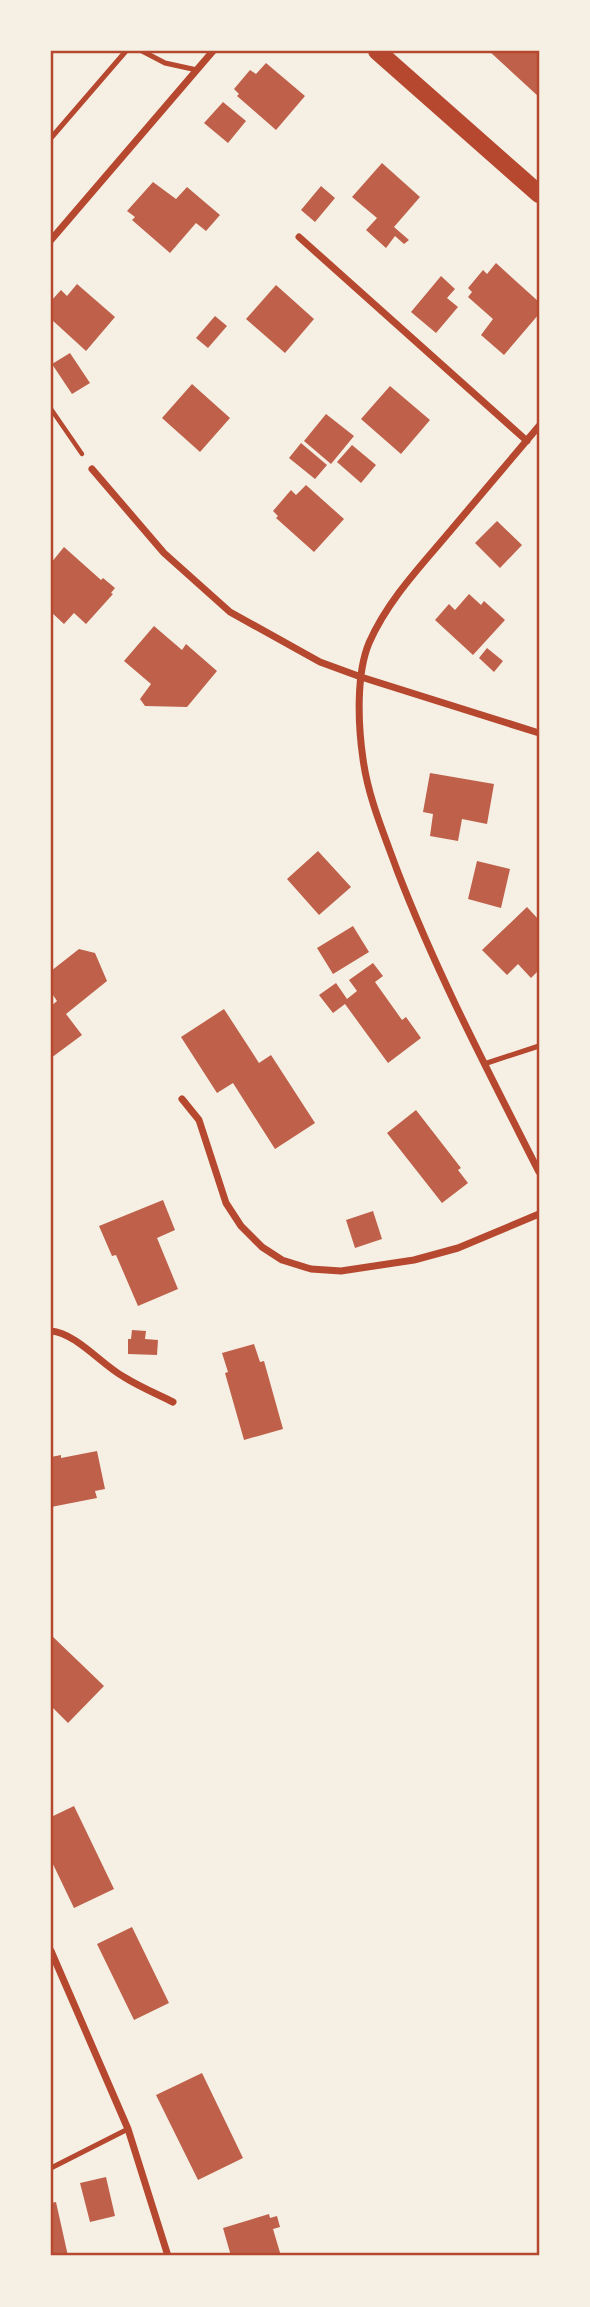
<svg xmlns="http://www.w3.org/2000/svg" width="590" height="2307" font-family="'Nunito Sans',sans-serif">
<rect width="100%" height="100%" fill="#f6efe4"/>
<path fill="#bf614a" d="M489,51H539V97Z
M266,63L305,96L276,130L237,96L239,94L234,89L250,70L256,74Z
M223,102L246,121L228,143L204,123Z
M382,163L420,197L394,227L409,240L404,244L395,236L386,248L366,230L377,218L352,197Z
M153,182L176,199L187,187L220,215L206,231L196,223L170,253L132,220L135,217L127,211Z
M321,186L335,198L315,222L301,210Z
M496,263L539,302V314L504,355L481,335L493,319L468,297L472,292L468,288L483,270L487,274Z
M441,276L455,289L447,298L458,307L436,333L411,312Z
M77,284L115,317L86,351L51,319V301L61,290L67,296Z
M276,285L314,319L285,353L246,319Z
M215,316L227,326L208,348L196,338Z
M70,353L90,383L72,394L52,364Z
M192,384L230,418L200,452L162,418Z
M390,386L430,420L401,454L361,419Z
M326,414L354,436L331,464L304,441Z
M301,443L327,465L315,479L289,458Z
M352,445L376,465L361,483L337,462Z
M306,485L344,519L314,552L276,518L278,516L273,511L291,490L296,495Z
M497,521L522,545L500,568L475,543Z
M64,547L101,580L103,578L115,588L111,593L113,594L86,624L74,613L64,624L51,612V563Z
M469,594L481,605L484,601L505,620L473,655L435,620L449,604L455,610Z
M154,626L182,650L186,644L217,671L187,707L145,706L140,699L151,684L124,661Z
M487,648L503,661L494,672L479,658Z
M430,773L494,784L487,824L462,819L458,841L430,836L433,814L423,812Z
M318,851L351,887L319,915L287,879Z
M477,861L510,869L501,908L468,899Z
M527,907L539,920V970L531,978L518,964L507,975L482,950Z
M353,926L369,952L333,974L317,948Z
M79,949L95,953L107,981L66,1014L82,1035L51,1058V1006L57,1001L51,992V971Z
M373,963L383,976L375,982L402,1020L406,1017L421,1038L388,1063L345,1004L333,1013L319,995L336,983L347,999L357,991L349,980Z
M224,1009L259,1063L271,1055L315,1123L275,1149L233,1083L217,1093L181,1037Z
M416,1110L461,1168L458,1170L468,1183L442,1203L387,1133Z
M163,1200L175,1230L157,1238L178,1289L138,1306L116,1255L112,1256L99,1226Z
M373,1211L382,1239L355,1248L346,1220Z
M132,1330L146,1331L145,1339L158,1340L157,1355L128,1354V1339H131Z
M254,1344L260,1362L264,1361L283,1429L244,1440L225,1373L228,1372L222,1353Z
M97,1451L105,1489L95,1491L97,1498L51,1507V1457L61,1455V1458Z
M51,1635L104,1686L68,1723L51,1706Z
M74,1806L114,1889L74,1908L51,1860V1817Z
M132,1927L169,2003L134,2020L97,1944Z
M202,2073L243,2158L198,2180L156,2095Z
M106,2177L115,2216L90,2222L80,2183Z
M56,2202L68,2256H51V2203Z
M269,2214L270,2218L277,2216L280,2227L273,2229L281,2256H231L223,2228Z"/>
<g fill="none" stroke-linecap="round" stroke-linejoin="round">
<path stroke="#b5482f" stroke-width="4.5" d="M51,409L82,454"/>
<path stroke="#b5482f" stroke-width="5" d="M142,51L165,63L197,70
M51,138L126,51
M484,1064L539,1046
M51,2168L128,2129"/>
<path stroke="#b5482f" stroke-width="7" d="M299,237L527,441
M51,240L213,51
M539,426C508,463 477,499 446,536C418,569 387,602 369,643C356,674 358,725 363,759C368,797 384,834 397,870C437,974 489,1073 539,1172
M92,469L164,553L230,612L320,662L361,677L539,733
M182,1099L199,1120L226,1203L241,1226L262,1247L282,1260L311,1269L341,1271L414,1260L458,1248L539,1214
M51,1331C76,1333 102,1365 124,1377C140,1387 157,1394 173,1402
M51,1951L128,2129L168,2256"/>
<path stroke="#b5482f" stroke-width="18" d="M377,51L539,194"/>
</g>
<rect width="590" height="2307" fill="none" stroke="#f6efe4" stroke-width="105"/>
<rect x="52" y="52" width="486" height="2202" fill="none" stroke="#b5482f" stroke-width="2.5"/>
</svg>
